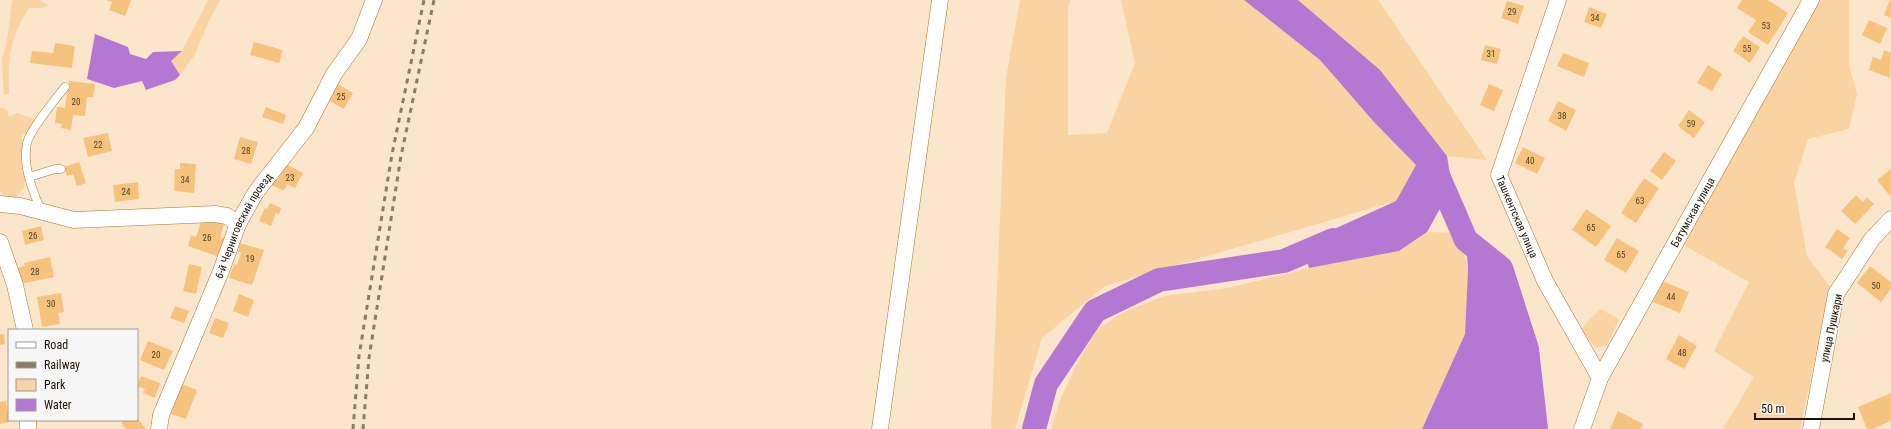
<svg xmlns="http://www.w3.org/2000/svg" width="1891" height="429" font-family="'Roboto Condensed',sans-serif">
<rect width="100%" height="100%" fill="#fbe6cc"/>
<path fill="#f9d3a2" d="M12,0H39L49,5L42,8H29C9,40 8,58 9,94L4,95L2,60L7,41Z
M208,0H220L208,23L195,54L180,75L170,61L182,51Z
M1020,0H1070L1068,8V135L1107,133L1135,63L1121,0H1244L1320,60L1374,122L1416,165L1396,201L1105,286L1042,338L1015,429H991L1006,78Z
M1298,0H1378L1487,160L1447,156L1380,70Z
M1818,0H1849V65L1857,94L1849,129L1808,139L1794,183L1807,256L1830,287L1800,429H1723L1754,377L1714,351L1749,282L1680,243Z
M0,108L7,109L9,117L17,113L35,119L30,132L22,135V147L25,151V186L17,197L8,199L0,191Z
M1427,232L1458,233L1468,270L1465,334L1422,429H1051L1060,400L1076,366L1098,329L1122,313L1164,296L1228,288L1309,268L1399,251Z
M1600,309L1619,319L1607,345L1596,348L1581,329Z"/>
<path fill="#b478d2" d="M1244,0H1298L1380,70L1447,156L1452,187L1427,232L1399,251L1309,268L1301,244L1396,201L1416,165L1374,122L1320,60Z
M95,34L128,47L130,54L146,59L153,52L182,51L171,61L180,75L175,80L146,90L142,81L114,88L87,79Z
M1466,240L1502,268L1527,349L1536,429H1422L1465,334L1468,270Z"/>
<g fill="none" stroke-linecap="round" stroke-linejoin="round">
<path stroke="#b478d2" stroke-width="24" d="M1434,166L1466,240L1501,268L1527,349L1536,429
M1034,429L1046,384L1095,311L1159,280L1284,261L1333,240"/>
</g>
<path fill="#f6c37f" d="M106,0H131L125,16L109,10L112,2Z
M1742,0H1768L1788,13L1768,45L1748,32L1756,20L1737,8Z
M1890,0H1891V18L1884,15Z
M1507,1L1524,6L1518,24L1501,18Z
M1589,7L1607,14L1601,28L1584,22Z
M1869,20L1887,28L1880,44L1862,35Z
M1743,36L1760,47L1750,63L1733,51Z
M254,42L283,50L279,63L250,55Z
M55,43L75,46L72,68L30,63L32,51L53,53Z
M1485,45L1501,49L1497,64L1481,60Z
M1884,50L1891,53L1890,78L1869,70L1873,57L1881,60Z
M1563,53L1589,63L1584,77L1557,66Z
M1708,65L1722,74L1712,91L1697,83Z
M69,81L95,84L93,97H87L85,116L73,115L71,130L61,128L62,124L55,123L57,107L65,108Z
M336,83L353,93L344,109L328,100Z
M1489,84L1503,90L1494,111L1480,105Z
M1558,101L1576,110L1566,131L1548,121Z
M266,107L286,115L283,124L262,117Z
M1689,110L1705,122L1694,138L1678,126Z
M108,133L112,151L88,157L83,138Z
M240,137L258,142L251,164L234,159Z
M1523,147L1545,158L1537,174L1515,163Z
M1664,152L1676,161L1662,180L1650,171Z
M79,162L86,183L77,186L73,174L67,176L64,167Z
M180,163L196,164L194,193L174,191L175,169H180Z
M286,164L303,173L295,188L287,184L284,191L267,183L271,176L278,179Z
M1891,169V195L1890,196L1877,180Z
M1644,178L1659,188L1636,223L1621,213Z
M138,182L139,199L115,202L113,185Z
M1856,195L1863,202L1867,197L1874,204L1855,224L1841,211Z
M270,203L281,208L279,214L276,213L271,226L259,221L265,208L267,209Z
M1586,209L1611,226L1596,247L1572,230Z
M203,216L224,224L220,237L226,239L219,257L188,246L191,235L196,237Z
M41,226L44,240L25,245L22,231Z
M1837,229L1850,238L1843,248L1848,251L1842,259L1825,247Z
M1617,238L1639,251L1626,273L1604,260Z
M240,243L264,250L252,285L229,278L234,264L237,265L241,253L238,252Z
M50,257L54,277L20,284L17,268L25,266L24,263Z
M189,264L202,267L196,294L183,291Z
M1870,266L1891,282V289L1881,302L1857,283Z
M1662,281L1689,292L1680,313L1653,302Z
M61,293L64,312L58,313L60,324L42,327L37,297Z
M239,294L254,300L248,317L233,311Z
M175,306L189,311L184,323L170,318Z
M215,318L229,323L223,338L209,333Z
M0,334H4L5,344L0,345Z
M1679,335L1697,346L1684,369L1666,359Z
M148,341L173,351L164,370L140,360Z
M141,376L160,383L155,398L143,393L145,389L137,386Z
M182,384L197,390L186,419L171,414Z
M1891,393V421L1873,429H1867L1858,407Z
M6,401L9,422L0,424V402Z
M1618,411L1643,424L1641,429H1610Z
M137,418L146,429H126L121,423L126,420H137Z"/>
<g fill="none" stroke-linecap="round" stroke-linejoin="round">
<defs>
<path id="lane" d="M29,177L55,169H61
M41,211C33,191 22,166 27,143C31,128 55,100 65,87"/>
<g id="street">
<path id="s1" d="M1558,0L1499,175L1545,281L1600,378"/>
<path d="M0,204L20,206L74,220L215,214L227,216L238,224"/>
<path d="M0,242L15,285L25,330"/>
<path d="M28,429V420"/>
<path id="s2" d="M159,429L161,415L221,271L238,224L256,192L306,128L334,74L359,39L374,0"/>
<path d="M880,429L940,0"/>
<path id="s3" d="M1582,429L1600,378L1811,0"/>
<path d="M1811,429L1836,294L1872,239L1891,219"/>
</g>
</defs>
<use href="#lane" stroke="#a57630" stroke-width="9"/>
<use href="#street" stroke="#a57630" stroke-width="17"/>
<use href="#lane" stroke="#fff" stroke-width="8"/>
<use href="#street" stroke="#fff" stroke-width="16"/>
<path stroke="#8c7b66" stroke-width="3" stroke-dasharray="5 5" stroke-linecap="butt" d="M353,429L359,356L392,154L424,0
M363,429L369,358L401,156L434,0"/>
</g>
<g text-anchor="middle" stroke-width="3" stroke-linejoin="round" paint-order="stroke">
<g font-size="9" fill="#543d20">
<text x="1512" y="15">29</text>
<text x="1595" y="21">34</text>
<text x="1766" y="29">53</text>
<text x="1747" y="52">55</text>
<text x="1491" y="57">31</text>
<text x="341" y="100">25</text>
<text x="76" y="105">20</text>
<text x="1562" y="119">38</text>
<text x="1691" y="127">59</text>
<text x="98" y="148">22</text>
<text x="246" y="154">28</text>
<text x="1530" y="164">40</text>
<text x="290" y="181">23</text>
<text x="185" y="183">34</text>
<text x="126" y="195">24</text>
<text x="1640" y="204">63</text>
<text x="1591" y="231">65</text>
<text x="33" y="239">26</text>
<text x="207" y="241">26</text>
<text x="1621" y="258">65</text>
<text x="250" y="262">19</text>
<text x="35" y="275">28</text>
<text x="1876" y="289">50</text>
<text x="1671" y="300">44</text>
<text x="51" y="307">30</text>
<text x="1682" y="356">48</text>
<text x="156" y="358">20</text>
</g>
<g font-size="11" fill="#1e1000" stroke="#f7f7f7">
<text dy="4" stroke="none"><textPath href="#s3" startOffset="244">Батумская улица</textPath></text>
<text dy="4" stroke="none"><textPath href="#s1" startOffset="230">Ташкентская улица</textPath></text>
<text dy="4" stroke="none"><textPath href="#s2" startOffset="221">6-й Черниговский проезд</textPath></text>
<text transform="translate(1831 328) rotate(-78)" y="4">улица Пушкари</text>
</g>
</g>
<rect x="8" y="329" width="130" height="92" fill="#f7f7f7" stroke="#a09b94"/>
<rect x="16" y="342" width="20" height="6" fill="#ffffff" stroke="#a09b94"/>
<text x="44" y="349" font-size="12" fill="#1e1000">Road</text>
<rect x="16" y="362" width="20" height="6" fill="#8c7b66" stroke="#a09b94"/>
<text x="44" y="369" font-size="12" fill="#1e1000">Railway</text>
<rect x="16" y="379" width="20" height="12" fill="#f9d3a2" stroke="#a09b94"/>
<text x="44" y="389" font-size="12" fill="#1e1000">Park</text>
<rect x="16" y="399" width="20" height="12" fill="#b478d2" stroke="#a09b94"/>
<text x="44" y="409" font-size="12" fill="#1e1000">Water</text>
<path d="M1755 413v6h99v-6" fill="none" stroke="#1e1000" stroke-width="2"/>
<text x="1761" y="413" font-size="12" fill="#1e1000" stroke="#f7f7f7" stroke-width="3" paint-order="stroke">50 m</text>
</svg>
